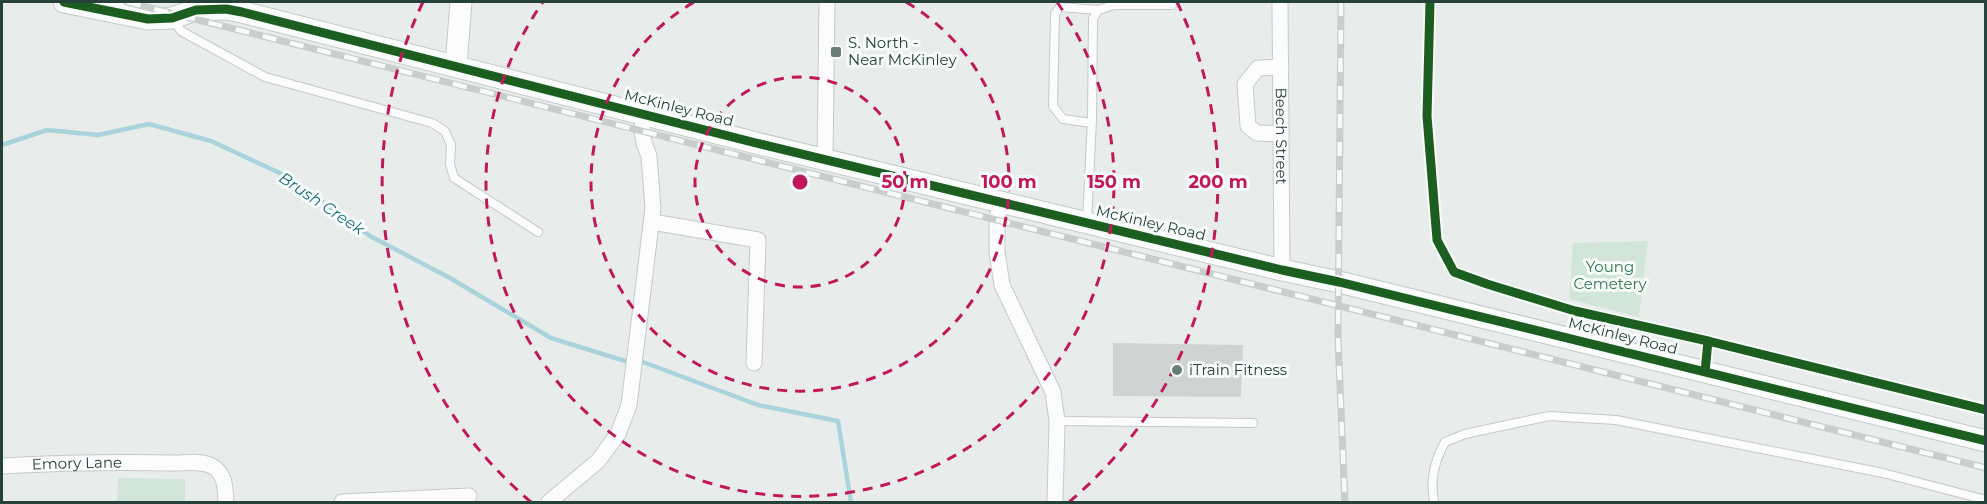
<svg xmlns="http://www.w3.org/2000/svg" width="1987" height="504" font-family="Montserrat,sans-serif">
<rect width="100%" height="100%" fill="#e8edeb"/>
<path fill="#d1e6d8" d="M1648,241L1639,317L1569,299L1573,243Z
M118,478L185,479V502H117Z"/>
<g fill="none" stroke-linecap="round" stroke-linejoin="round">
<path stroke="#a9d4db" stroke-width="4.5" d="M2,145L47,130L98,135L149,124L211,141L286,176L370,236L450,278L551,338L625,361
M643,362L758,405L838,421L851,502"/>
</g>
<path fill="#cfd4d2" d="M1113,343L1243,345L1241,397L1113,396Z"/>
<g fill="none" stroke-linecap="round" stroke-linejoin="round">
<defs>
<path id="lane" d="M173,19L181,31L265,77L432,123L445,131L451,145L450,164L454,178L538,232
M1092,123L1063,119L1053,106L1055,14L1060,7L1098,10
M1087,222L1092,119L1093,19L1098,10L1114,5H1172
M1057,421L1253,423
M1434,502C1430,480 1434,462 1445,442L1465,434L1549,416L1616,420L1883,473L1986,500"/>
<g id="street">
<path id="s1" d="M1280,2L1282,270"/>
<path d="M1281,67L1258,68L1245,84L1248,126L1257,133L1281,134"/>
<path d="M825,159L827,2"/>
<path d="M1000,203L997,220V252L1002,285L1053,392L1057,421L1055,502"/>
<path d="M652,222L758,240L754,363"/>
<path id="s2" d="M2,466C58,463 115,462 172,463C184,463 201,460 212,466C226,474 225,489 226,502"/>
<path d="M342,502L469,496"/>
<path d="M549,502L598,461L618,434L629,405L653,208L649,156L644,143L642,131L643,115"/>
</g>
<path id="secondary" d="M64,2L148,19L172,18L196,10L226,9L242,12L756,143L1282,270L1339,282L1986,441
M456,66L461,2"/>
</defs>
<use href="#lane" stroke="#c5cac8" stroke-width="10"/>
<use href="#street" stroke="#c5cac8" stroke-width="17"/>
<use href="#secondary" stroke="#c3cbc8" stroke-width="23"/>
<use href="#lane" stroke="#fcfcfc" stroke-width="8"/>
<use href="#street" stroke="#fcfcfc" stroke-width="15"/>
<use href="#secondary" stroke="#fcfcfc" stroke-width="21"/>
<defs>
<path id="rail" d="M127,2L1986,468
M1341,2L1338,339L1345,502"/>
</defs>
<use href="#rail" stroke="#c9cdcc" stroke-width="7"/>
<use href="#rail" stroke="#f7fbf9" stroke-width="4.5" stroke-dasharray="14" stroke-linecap="butt"/>
<defs>
<path id="cycleway" d="M64,2L148,19L172,18L196,10L226,9L242,12L756,143L1282,270L1339,282L1986,441
M1430,2L1427,116L1437,240L1454,272L1487,284L1575,311L1708,341L1705,372
M1708,341L1986,410"/>
</defs>
<use href="#cycleway" stroke="#f7fbf9" stroke-width="13"/>
<use href="#cycleway" stroke="#1b5e20" stroke-width="9"/>
</g>
<g fill="none" stroke="#c2185b" stroke-width="3" stroke-dasharray="10 8">
<circle cx="800" cy="182" r="105"/>
<path d="M906 2A209 209 0 1 1 694 2"/>
<path d="M1057 2A314 314 0 1 1 543 2"/>
<path d="M531 502A418 418 0 0 1 423 2M1177 2A418 418 0 0 1 1069 502"/>
</g>
<g fill="#697e78" stroke="#f7fbf9" stroke-width="2">
<rect x="830" y="46" width="12" height="12" rx="3"/>
<circle cx="1177" cy="370" r="6"/>
</g>
<g text-anchor="middle" stroke-width="6" stroke-linejoin="round" paint-order="stroke">
<g font-size="15" fill="#24423a" stroke="#f7fbf9" text-anchor="start">
<text x="848" y="48">S. North -<tspan x="848" dy="17">Near McKinley</tspan></text>
<text x="1189" y="375">iTrain Fitness</text>
</g>
<g font-size="15" fill="#24423a" stroke="#f7fbf9">
<text transform="translate(679 108) rotate(14)" y="5">McKinley Road</text>
<text dy="5" stroke="none"><textPath href="#s1" startOffset="134">Beech Street</textPath></text>
<text transform="translate(1151 223) rotate(13)" y="5">McKinley Road</text>
<text transform="translate(1623 336) rotate(14)" y="5">McKinley Road</text>
<text dy="5" stroke="none"><textPath href="#s2" startOffset="75">Emory Lane</textPath></text>
</g>
<g font-size="15" fill="#2d7a4b" stroke="#f7fbf9">
<text x="1610" y="272">Young<tspan x="1610" dy="17">Cemetery</tspan></text>
</g>
<g font-size="16" font-style="italic" fill="#1c6f80" stroke="#f7fbf9">
<text transform="translate(322 203) rotate(34)" y="6">Brush Creek</text>
</g>
</g>
<circle cx="800" cy="182" r="9" fill="#c2185b" stroke="#f7fbf9" stroke-width="3"/>
<g font-size="18" text-anchor="middle" font-weight="bold" fill="#c2185b" stroke="#f7fbf9" stroke-width="6" stroke-linejoin="round" paint-order="stroke">
<text x="905" y="188">50 m</text>
<text x="1009" y="188">100 m</text>
<text x="1114" y="188">150 m</text>
<text x="1218" y="188">200 m</text>
</g>
<rect width="1987" height="504" fill="none" stroke="#24423a" stroke-width="6"/>
</svg>
